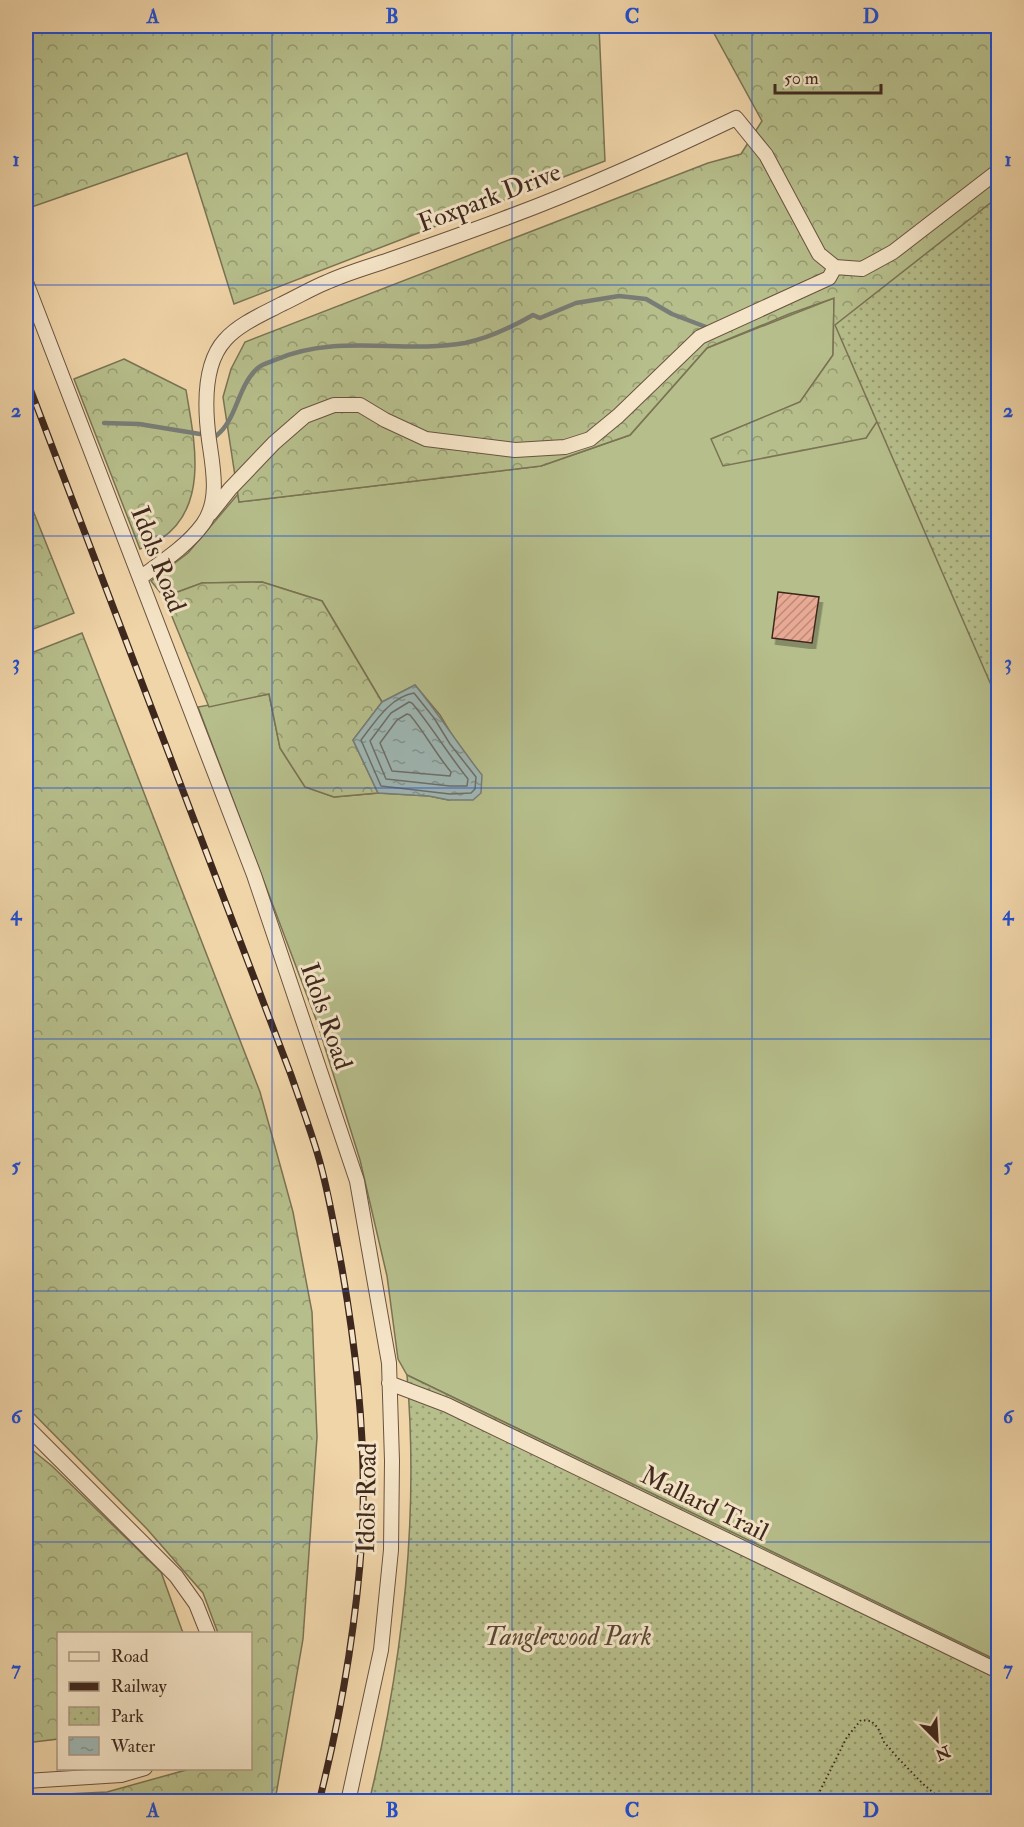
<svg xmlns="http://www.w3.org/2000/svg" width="1024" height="1827" font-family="'IM FELL Double Pica',serif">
<defs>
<pattern id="forest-crowns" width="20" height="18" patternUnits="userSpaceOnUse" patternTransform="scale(1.5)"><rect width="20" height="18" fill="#b6be8b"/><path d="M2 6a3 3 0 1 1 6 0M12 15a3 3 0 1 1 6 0" fill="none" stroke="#959a71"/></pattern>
<pattern id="park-dots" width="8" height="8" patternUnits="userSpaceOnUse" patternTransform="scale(1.5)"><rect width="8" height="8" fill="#b6be8b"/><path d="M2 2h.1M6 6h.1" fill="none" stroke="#959a71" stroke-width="1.8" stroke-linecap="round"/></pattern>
<pattern id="water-ripples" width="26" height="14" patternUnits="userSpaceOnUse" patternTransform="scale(1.5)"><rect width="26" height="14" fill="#9eb6b3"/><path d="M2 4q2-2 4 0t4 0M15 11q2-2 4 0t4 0" fill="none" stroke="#829491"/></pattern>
<pattern id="building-hatch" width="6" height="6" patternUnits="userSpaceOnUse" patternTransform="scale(1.5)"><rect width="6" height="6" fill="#e7a993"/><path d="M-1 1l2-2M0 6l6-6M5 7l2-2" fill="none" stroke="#bd8a77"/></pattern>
<filter id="shadow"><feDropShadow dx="3.5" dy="6" stdDeviation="0" flood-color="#0004"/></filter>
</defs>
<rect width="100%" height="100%" fill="#f0d5a9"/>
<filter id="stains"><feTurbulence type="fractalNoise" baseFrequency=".00333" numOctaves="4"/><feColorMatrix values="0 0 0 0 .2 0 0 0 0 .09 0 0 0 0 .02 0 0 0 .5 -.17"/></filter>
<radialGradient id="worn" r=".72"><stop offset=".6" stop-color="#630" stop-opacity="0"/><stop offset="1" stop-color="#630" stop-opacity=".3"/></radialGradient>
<path fill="#b6be8b" stroke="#7a7354" stroke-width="1.5" d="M998,220V1661L407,1375L398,1359L387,1276L360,1160L317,1022L198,707L269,694L280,748L305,787L334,797L378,793L429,796L449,800L455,740L440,715L415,685L382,702L322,601L262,582L202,583L164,597L151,581L188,553L238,494L239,502L541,466L630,435L707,348L834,298L833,355L800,402L712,439L866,438Z"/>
<path fill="url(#forest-crowns)" stroke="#7a7354" stroke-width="1.5" d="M26,26H599L605,161L234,304L187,153L26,209Z
M710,26H998V222L902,384L866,438L723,466L711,439L800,402L833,355L834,298L789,314L707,348L630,435L541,466L239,502L223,397L231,369L245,342L708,163L741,154L762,121Z
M124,359L186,390C194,439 210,506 161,539C155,543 147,546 140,549L74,379Z
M26,493L74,613L26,632Z
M262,582L322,601L382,702L353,740L378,793L334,797L305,787L280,748L269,694L209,707L164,597L202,583Z
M82,633L260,1092L293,1212L312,1312L317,1437L303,1639L275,1801H26V1796L107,1792L186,1770L187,1769L250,1768V1634L218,1633L203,1593L147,1529L26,1406V655Z
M26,1445L52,1466L161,1572L183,1633L58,1634V1739L26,1743Z"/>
<path fill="url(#park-dots)" stroke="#7a7354" stroke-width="1.5" d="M998,197V701L835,325Z
M407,1375L998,1661V1801L369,1802C403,1662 419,1519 407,1375Z"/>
<path fill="url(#water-ripples)" stroke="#787d77" stroke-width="1.5" d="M415,685C439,714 459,746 482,775L481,793L473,800H449L429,796L378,793L353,740L382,702Z"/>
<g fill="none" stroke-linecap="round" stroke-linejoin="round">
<path stroke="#6e6f68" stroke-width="1.5" d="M414,693L434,718L450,744L476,777L475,789L471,793L450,794L381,786L361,740C375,722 390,697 414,693Z
M409,702L412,703C432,727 448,754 468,779L467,786H450L386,779L370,741L391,713Z
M407,714L410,715C425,733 436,754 451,772L450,776L392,771L380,743L397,720Z"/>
<path stroke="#787d77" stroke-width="4.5" d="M104,423L139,424L200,434
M216,436C238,419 237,385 259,367C263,364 270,362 275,360C336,333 402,354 465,343C490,338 512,327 533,315L540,318L576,303L619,296L646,299L672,314L706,327"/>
</g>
<path fill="url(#building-hatch)" stroke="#3e281e" stroke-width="1.5" filter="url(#shadow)" d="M778,592L819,597L812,643L772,638Z"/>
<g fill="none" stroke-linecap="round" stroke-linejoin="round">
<defs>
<path id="minor" d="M26,282L254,875L357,1181L389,1363L392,1461L391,1550L381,1650L348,1802
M210,514L230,489L274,443L305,416L334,405H360L385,420L426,439L515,450L565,447L590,439L618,416L700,337L829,278L835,267
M141,577C162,562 187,546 203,524C220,500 213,468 209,440C205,410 203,364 225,340C239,324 263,314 282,304C297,297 312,288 327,282C345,274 364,268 383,262C423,248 463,234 503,219C582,190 660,154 736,118L766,155L819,254L835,267L862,269L893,252L998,171
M389,1383L447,1405L998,1671
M26,1426L176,1576L196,1604L208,1634
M26,1781L121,1775L145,1768"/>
</defs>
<use href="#minor" stroke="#6a5341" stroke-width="16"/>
<path stroke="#3e281e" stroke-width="2" stroke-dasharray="1.5 3" stroke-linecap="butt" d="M812,1802L818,1795L847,1737L861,1720L871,1721L878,1728L884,1742L897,1757L922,1783L944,1802"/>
<use href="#minor" stroke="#f5e4c7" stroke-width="14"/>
<defs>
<path id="rail" d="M26,378L291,1075C300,1101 309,1126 317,1152C328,1188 334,1226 341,1263C357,1353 367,1447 362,1538C356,1627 341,1715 319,1802"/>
</defs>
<use href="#rail" stroke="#3e281e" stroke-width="7"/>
<use href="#rail" stroke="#f5e4c7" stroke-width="4.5" stroke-dasharray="14" stroke-linecap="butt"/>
</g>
<path fill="none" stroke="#1d4ed8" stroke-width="1.5" stroke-opacity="0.55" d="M272,26V1802M512,26V1802M752,26V1802M26,285H998M26,536H998M26,788H998M26,1039H998M26,1291H998M26,1542H998"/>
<g text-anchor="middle" stroke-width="6" stroke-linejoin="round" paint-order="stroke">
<g font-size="26" fill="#3e281e" stroke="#f5e4c7">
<text transform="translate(489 197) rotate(-21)" y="9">Foxpark Drive</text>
<text transform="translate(159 559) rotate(69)" y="9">Idols Road</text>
<text transform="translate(327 1016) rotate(71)" y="9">Idols Road</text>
<text transform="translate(366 1498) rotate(-89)" y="9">Idols Road</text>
<text transform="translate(705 1503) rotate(26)" y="9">Mallard Trail</text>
</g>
<g font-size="26" font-style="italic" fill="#564634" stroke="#f5e4c7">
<text x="568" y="1645">Tanglewood Park</text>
</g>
</g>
<rect width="1024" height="1827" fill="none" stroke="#f0d5a9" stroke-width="66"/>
<rect x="57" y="1632" width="195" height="138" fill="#f5e4c7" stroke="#ac9983" stroke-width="1.5"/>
<rect x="69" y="1652" width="30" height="9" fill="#f5e4c7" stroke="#ac9983" stroke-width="1.5"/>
<text x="111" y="1662" font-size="18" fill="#3e281e">Road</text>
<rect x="69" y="1682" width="30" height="9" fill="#3e281e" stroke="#ac9983" stroke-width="1.5"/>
<text x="111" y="1692" font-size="18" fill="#3e281e">Railway</text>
<rect x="69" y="1707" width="30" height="18" fill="url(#park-dots)" stroke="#ac9983" stroke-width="1.5"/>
<text x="111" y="1722" font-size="18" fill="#3e281e">Park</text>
<rect x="69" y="1737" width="30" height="18" fill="url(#water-ripples)" stroke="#ac9983" stroke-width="1.5"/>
<text x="111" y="1752" font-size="18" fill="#3e281e">Water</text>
<g transform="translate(937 1740) rotate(156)" stroke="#f5e4c7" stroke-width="4.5" paint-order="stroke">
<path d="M0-4.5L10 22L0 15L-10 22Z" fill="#3e281e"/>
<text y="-9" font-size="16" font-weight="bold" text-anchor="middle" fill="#3e281e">N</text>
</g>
<path d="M775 84v9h106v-9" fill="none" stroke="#3e281e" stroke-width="3"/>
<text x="784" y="84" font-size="18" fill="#3e281e" stroke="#f5e4c7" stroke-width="4.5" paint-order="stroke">50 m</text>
<rect x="33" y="33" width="958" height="1761" fill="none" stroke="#1d4ed8" stroke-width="2"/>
<g font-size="20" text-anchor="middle" font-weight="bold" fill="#1d4ed8">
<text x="153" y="23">A</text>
<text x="392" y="23">B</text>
<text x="632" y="23">C</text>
<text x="871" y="23">D</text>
<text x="16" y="166">1</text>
<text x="1008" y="166">1</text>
<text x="16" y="417">2</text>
<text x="1008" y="417">2</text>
<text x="16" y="669">3</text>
<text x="1008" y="669">3</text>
<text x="16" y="920">4</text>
<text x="1008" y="920">4</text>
<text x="16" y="1172">5</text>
<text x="1008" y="1172">5</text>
<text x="16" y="1423">6</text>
<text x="1008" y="1423">6</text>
<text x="16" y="1675">7</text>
<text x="1008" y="1675">7</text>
<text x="153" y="1817">A</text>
<text x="392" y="1817">B</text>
<text x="632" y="1817">C</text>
<text x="871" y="1817">D</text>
</g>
<rect width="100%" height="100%" filter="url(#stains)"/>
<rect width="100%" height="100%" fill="url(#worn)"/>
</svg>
